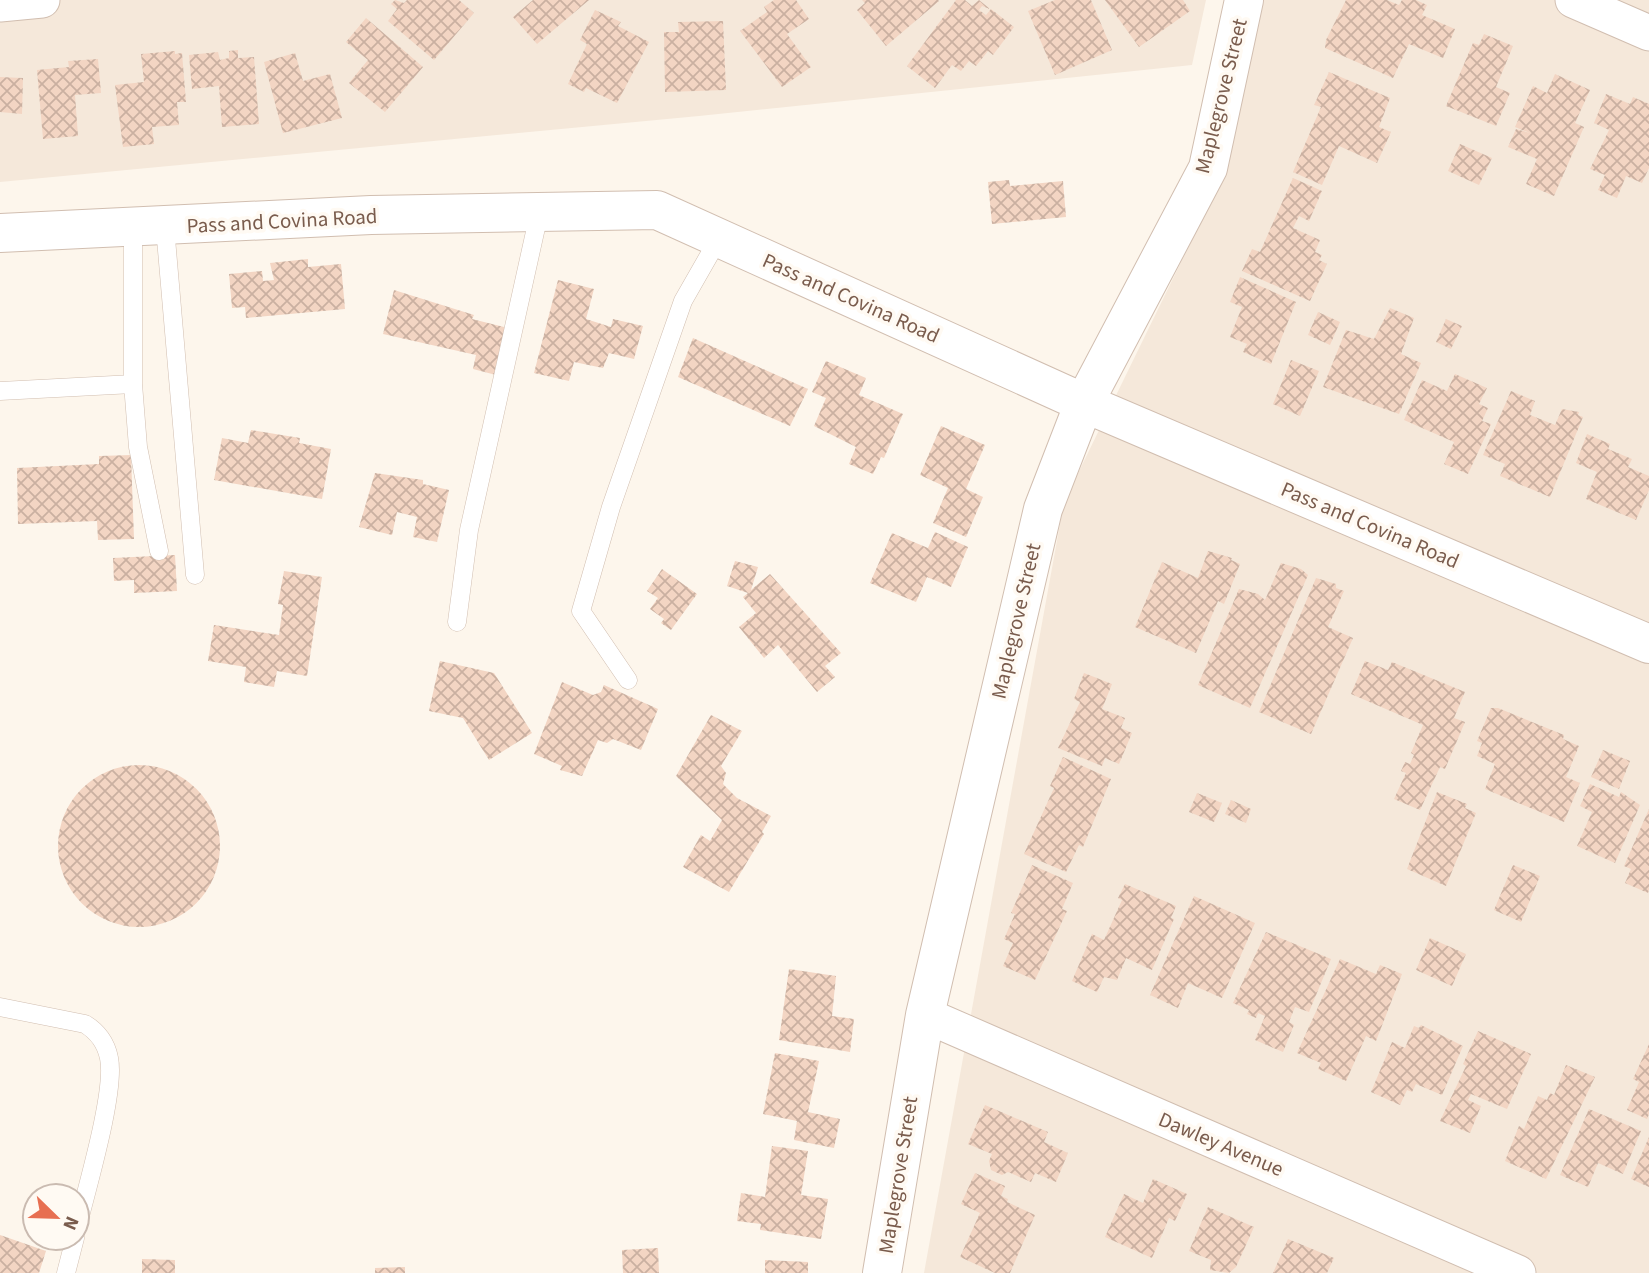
<svg xmlns="http://www.w3.org/2000/svg" width="1649" height="1273" font-family="'Source Sans 3',sans-serif">
<defs>
<pattern id="building-cross-hatch" width="8" height="8" patternUnits="userSpaceOnUse" patternTransform="scale(1.75)"><rect width="8" height="8" fill="#f3d5c3"/><path d="M0 0l8 8M0 8l8-8" fill="none" stroke="#cab0a1"/></pattern>
</defs>
<rect width="100%" height="100%" fill="#fdf6ec"/>
<path fill="#f5e8da" d="M0,0H1206L1192,65L699,116L0,182Z
M1264,0H1649V1273H924L1064,502L1224,174Z"/>
<path fill="url(#building-cross-hatch)" d="M395,0L404,3L407,0H459L474,13L434,60L388,21L397,9L391,4Z
M533,0H589L537,44L513,17Z
M774,0H796L809,19L787,34L811,67L782,87L740,31L767,12L764,7Z
M862,0H938L939,1L886,46L857,10L865,3Z
M956,0H965L972,6L979,0L990,9L982,6L979,10L986,15L991,9L1014,27L993,55L988,51L976,66L969,61L961,71L952,65L935,88L907,66Z
M1055,0H1091L1112,50L1055,75L1028,11Z
M1105,0H1183L1190,11L1139,47Z
M1346,0H1387L1399,5L1402,0H1416L1427,5L1422,15L1455,29L1443,58L1409,44L1393,78L1325,48L1326,40Z
M595,10L621,22L618,26L649,42L617,103L586,88L584,92L568,84L587,44L580,40Z
M366,18L423,67L385,112L349,83L368,60L346,42Z
M723,21L726,90L665,92L664,32H679L678,22Z
M1484,34L1513,46L1496,87L1510,93L1496,126L1446,106L1473,43L1479,45Z
M238,50V58L254,57L259,124L222,127L219,86L192,89L189,55L218,52L220,60L229,58V51Z
M175,51V54L182,53L186,102H177L179,125L152,127L154,144L123,147L115,85L144,82L141,54Z
M295,53L303,81L330,74L342,118L283,133L264,62Z
M98,59L101,93L75,95L78,136L43,139L37,70L69,67L68,61Z
M1329,72L1390,98L1379,127L1391,132L1377,163L1339,146L1322,185L1293,172L1321,107L1314,105Z
M1555,74L1590,90L1575,123L1584,127L1554,196L1526,184L1537,159L1508,147L1516,129L1530,133L1515,127L1533,86L1547,93Z
M0,77L23,78L22,114L0,112Z
M1606,94L1630,104L1633,97L1649,104V168L1642,183L1626,176L1617,198L1598,190L1605,175L1590,169L1609,130L1594,123Z
M1460,144L1492,158L1479,185L1448,171Z
M1293,178L1322,191L1309,221L1299,216L1293,228L1320,240L1315,252L1322,255L1319,260L1327,264L1310,301L1242,271L1252,249L1260,252Z
M1009,180L1010,186L1063,181L1066,217L992,224L988,182Z
M308,259V267L341,264L345,309L246,318L245,307L232,308L229,274L262,271L263,281L274,280L270,263Z
M1240,277L1296,302L1271,364L1243,352L1247,344L1230,337L1242,307L1230,302Z
M558,280L594,289L586,319L611,327L613,319L643,326L634,359L609,353L603,368L574,362L569,381L534,373Z
M394,290L474,315L472,319L508,328L496,375L473,369L476,355L383,334Z
M1390,308L1414,318L1401,354L1421,363L1399,414L1323,387L1346,330L1374,339Z
M1318,312L1340,322L1330,345L1308,335Z
M1446,319L1462,326L1451,349L1436,342Z
M693,338L808,389L790,426L678,377Z
M1291,360L1319,371L1300,416L1273,404Z
M826,361L866,378L859,395L903,414L884,458L881,457L873,474L849,464L856,447L814,426L826,398L812,392Z
M1455,374L1487,388L1479,404L1488,408L1482,421L1491,424L1468,474L1444,464L1454,442L1404,420L1422,380L1447,391Z
M1511,391L1535,401L1530,415L1555,425L1562,409L1579,412L1578,415L1583,417L1550,497L1500,476L1505,464L1483,455Z
M941,426L985,445L966,489L983,497L966,537L933,523L948,488L920,475Z
M251,430L300,438L299,443L331,449L322,499L214,480L222,438L248,443Z
M1587,434L1610,444L1608,449L1632,459L1628,467L1649,476V490L1636,520L1586,499L1597,472L1576,463Z
M131,455L134,539L98,540L97,521L18,524L17,468L99,464V456Z
M375,473L423,480V484L449,490L437,542L413,537L417,517L397,512L392,535L359,527Z
M935,532L968,547L951,587L927,577L916,602L870,583L892,533L928,548Z
M1208,551L1232,558L1231,560L1240,564L1224,604L1218,601L1196,653L1135,627L1162,562L1198,578Z
M175,555L177,591L134,593V580L114,581L113,558Z
M735,561L758,567L751,590L770,574L841,653L825,666L835,677L817,692L778,645L764,658L739,627L756,613L743,597L748,593L727,586Z
M1281,563L1301,569L1308,575L1250,708L1198,685L1239,589L1258,594L1265,600Z
M662,569L697,594L671,630L661,623L664,619L650,609L658,598L647,591Z
M284,571L322,577L307,676L277,671L274,687L244,682L246,667L208,661L214,625L279,635L283,605L278,604Z
M1316,578L1336,584V588L1344,591L1328,627L1353,638L1311,734L1259,712Z
M440,661L494,673L532,733L489,760L463,718L429,711Z
M1365,661L1388,670L1392,662L1465,692L1454,718L1465,722L1445,769L1440,767L1420,810L1394,799L1406,773L1401,771L1405,762L1410,764L1414,755L1411,753L1423,725L1351,694Z
M1084,673L1112,684L1102,709L1125,718L1121,728L1132,733L1119,764L1105,758L1102,766L1058,748L1080,702L1074,699Z
M562,682L593,695L601,692L604,685L658,709L641,750L613,739L607,743L598,740L582,776L560,770L562,766L534,754Z
M1491,708H1498L1564,735L1563,739L1579,746L1566,777L1580,783L1564,822L1485,789L1495,764L1477,756L1482,743L1477,741Z
M711,715L742,731L721,766L726,773L723,784L737,798L771,816L762,832L764,834L729,892L683,867L701,835L710,841L722,820L676,776Z
M1603,750L1630,761L1619,789L1591,777Z
M1063,757L1111,779L1083,847L1079,845L1066,872L1024,854L1054,788L1050,786Z
M58 846a81 81 0 1 1 162 0a81 81 0 1 1-162 0Z
M1590,784L1619,797L1621,792L1640,805L1615,863L1577,846L1592,812L1580,806Z
M1437,792L1467,804L1465,808L1476,813L1446,886L1407,869Z
M1197,793L1222,803L1214,822L1189,812Z
M1231,800L1251,809L1246,823L1225,814Z
M1649,809V890L1648,893L1625,883L1631,869L1624,866Z
M1032,865L1073,883L1062,909L1067,911L1035,980L1003,966L1013,943L1004,939L1015,914L1011,913Z
M1513,865L1540,876L1521,922L1494,910Z
M1125,884L1176,906L1171,918L1174,919L1152,970L1126,958L1117,980L1104,977L1097,992L1072,981L1092,934L1104,940L1122,900L1118,898Z
M1194,896L1255,923L1222,998L1188,983L1178,1008L1150,995Z
M1266,932L1331,959L1309,1012L1295,1007L1289,1022L1294,1025L1283,1052L1255,1040L1265,1016L1258,1013L1256,1018L1247,1014L1249,1010L1233,1003Z
M1430,938L1466,954L1452,986L1416,970Z
M1340,959L1376,974L1380,965L1402,974L1376,1041L1366,1036L1346,1081L1318,1069L1321,1063L1297,1053Z
M789,969L836,976L832,1016L854,1019L850,1052L779,1040Z
M1421,1025L1463,1046L1442,1095L1416,1084L1412,1092L1407,1090L1400,1105L1371,1092L1392,1042L1405,1048L1414,1026L1419,1028Z
M1478,1031L1531,1054L1507,1109L1471,1094L1468,1100L1481,1106L1470,1133L1440,1121L1466,1066L1463,1064Z
M1649,1044V1114L1647,1119L1627,1110L1639,1082L1633,1079Z
M775,1053L819,1061L808,1112L840,1119L834,1148L794,1140L797,1121L763,1114Z
M1566,1065L1595,1077L1546,1179L1505,1161L1519,1126L1524,1129L1538,1096L1547,1100L1550,1093L1554,1095Z
M985,1105L1048,1132L1044,1142L1068,1153L1056,1182L1035,1173L1031,1182L1008,1172L1002,1175L991,1170L989,1161L992,1154L968,1144Z
M1589,1109L1641,1131L1623,1174L1598,1163L1588,1187L1560,1175Z
M1649,1137V1187L1631,1179Z
M772,1146L808,1151L801,1195L828,1199L821,1239L760,1230L761,1224L737,1221L741,1193L765,1197Z
M975,1173L1005,1186L1001,1196L1008,1199L1007,1202L1035,1215L1010,1273H995L960,1257L980,1213L961,1204Z
M1153,1179L1187,1194L1175,1221L1169,1218L1152,1258L1105,1237L1124,1194L1143,1203Z
M1208,1207L1254,1227L1236,1267L1229,1273L1210,1270L1211,1260L1189,1251Z
M0,1235L46,1251L39,1273H0Z
M1288,1239L1334,1258L1327,1273H1273Z
M658,1248L659,1273H623L622,1250Z
M142,1259L175,1260V1273H142Z
M765,1260L808,1262V1273H765Z
M405,1267V1273H375V1268Z"/>
<g fill="none" stroke-linecap="round" stroke-linejoin="round">
<defs>
<path id="service" d="M165,227L195,575
M133,228V384L138,447L159,551
M0,391L133,384
M457,622L469,530L539,214
M628,680L581,611L611,507L683,301L719,238
M0,1007L85,1024C98,1032 106,1043 109,1058C116,1091 86,1191 77,1228
M66,1273L75,1238"/>
<path id="minor" d="M1573,0L1649,33
M0,4L42,0
M925,1015L1518,1273"/>
<path id="tertiary" d="M0,233L371,215L657,210L1084,403L1649,644
M882,1273L925,1015L1043,509L1084,403L1208,168L1244,0"/>
</defs>
<use href="#service" stroke="#d1beb0" stroke-width="19"/>
<use href="#minor" stroke="#d1beb0" stroke-width="37"/>
<use href="#tertiary" stroke="#d1beb0" stroke-width="40"/>
<use href="#service" stroke="#fff" stroke-width="18"/>
<use href="#minor" stroke="#fff" stroke-width="35"/>
<use href="#tertiary" stroke="#fff" stroke-width="38"/>
</g>
<g text-anchor="middle" stroke-width="7" stroke-linejoin="round" paint-order="stroke">
<g font-size="21" fill="#7a5c4d" stroke="#fffaf3">
<text transform="translate(1221 96) rotate(-76)" y="7">Maplegrove Street</text>
<text transform="translate(282 221) rotate(-3)" y="7">Pass and Covina Road</text>
<text transform="translate(851 298) rotate(24)" y="7">Pass and Covina Road</text>
<text transform="translate(1370 525) rotate(23)" y="7">Pass and Covina Road</text>
<text transform="translate(1016 621) rotate(-77)" y="7">Maplegrove Street</text>
<text transform="translate(1221 1144) rotate(23)" y="7">Dawley Avenue</text>
<text transform="translate(898 1175) rotate(-81)" y="7">Maplegrove Street</text>
</g>
</g>
<g transform="translate(56 1217) rotate(113)"><circle r="33" fill="#fffaf3" stroke="#cabbb1" stroke-width="2"/>
<path d="M0-5L12 26L0 18L-12 26Z" fill="#e76f51"/>
<text y="-10" font-size="19" font-weight="bold" text-anchor="middle" fill="#7a5c4d">N</text>
</g>
</svg>
